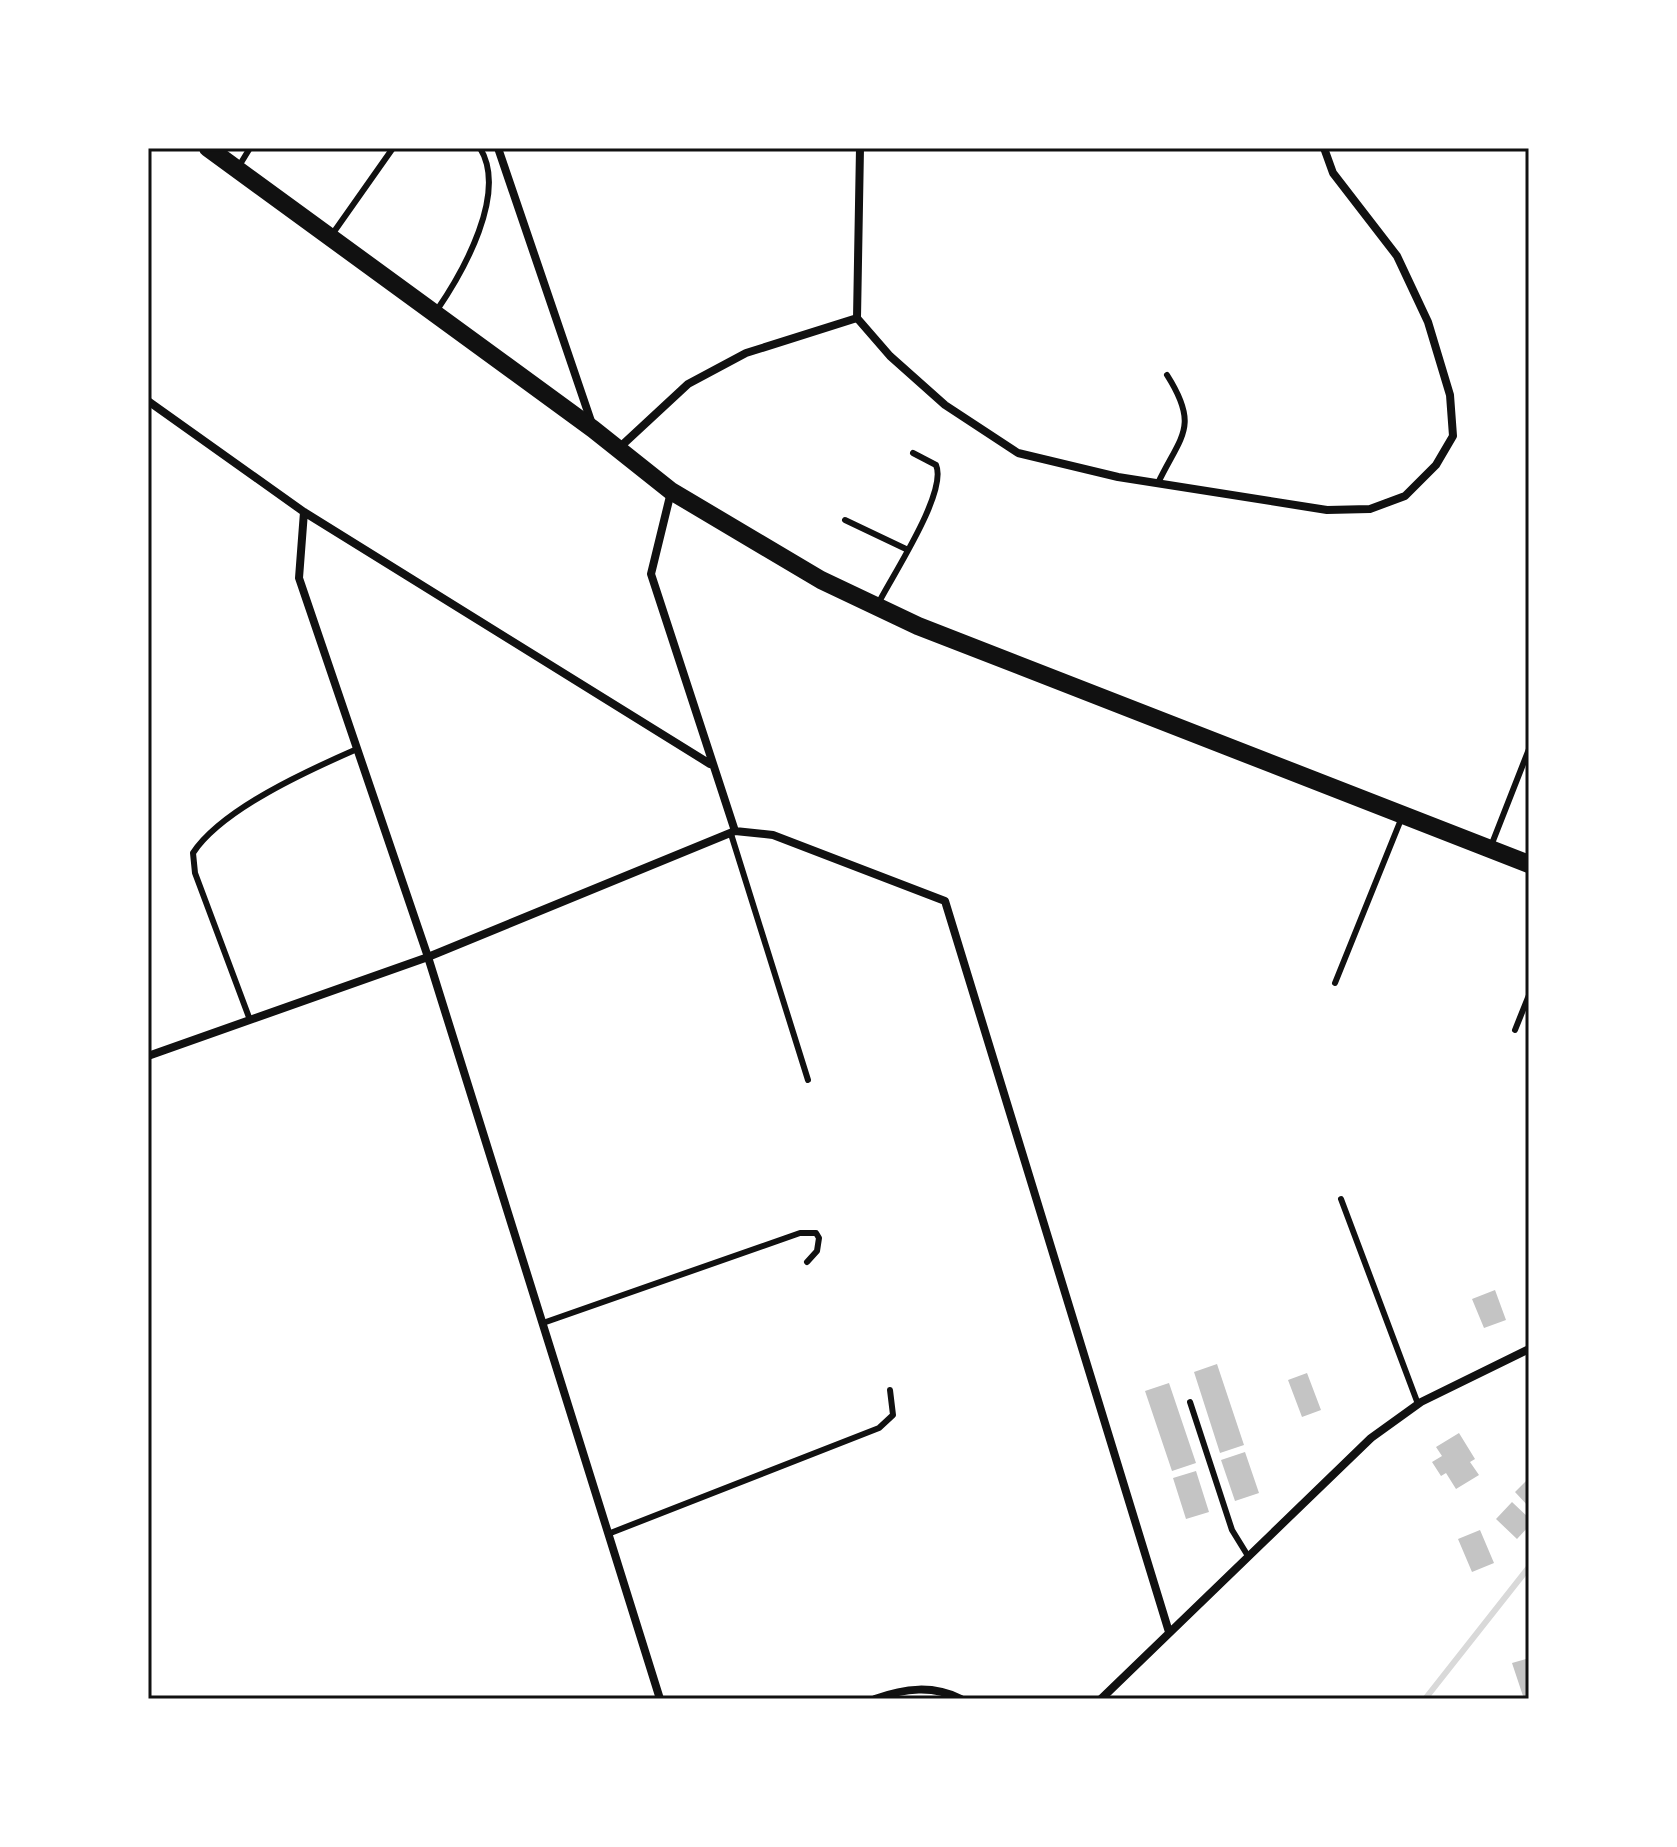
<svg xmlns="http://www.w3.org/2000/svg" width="1677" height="1847" font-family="Inter,sans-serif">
<rect width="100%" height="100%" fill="#fff"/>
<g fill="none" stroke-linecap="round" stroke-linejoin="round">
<path stroke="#d9d9d9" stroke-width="6" d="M1425,1699L1529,1567"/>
</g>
<path fill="#c4c4c4" d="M1495,1290L1506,1320L1484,1328L1472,1299Z
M1217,1364L1244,1445L1220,1453L1194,1372Z
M1307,1373L1321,1410L1302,1417L1288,1380Z
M1169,1383L1196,1463L1172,1471L1145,1391Z
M1459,1433L1475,1459L1470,1462L1479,1475L1456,1489L1446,1473L1441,1476L1432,1462L1442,1456L1436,1447Z
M1245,1452L1259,1493L1235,1501L1221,1460Z
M1196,1471L1209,1512L1186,1519L1173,1478Z
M1529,1478V1507L1515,1492Z
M1512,1502L1529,1518V1526L1517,1539L1496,1519Z
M1480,1530L1494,1563L1472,1572L1458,1539Z
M1529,1658V1699H1524L1512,1663Z"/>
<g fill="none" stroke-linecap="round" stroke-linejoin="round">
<path stroke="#111" stroke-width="6" d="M239,166L250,148
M331,236L393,148
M437,310C463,272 508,193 480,148
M1158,483C1181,435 1200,427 1167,375
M845,520L906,549
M878,604C892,576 948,492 936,465L913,453
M731,834L808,1080
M1491,846L1529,749
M1335,983L1402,817
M250,1020L195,873L193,853C222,809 309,770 357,749
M1515,1030L1529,995
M1341,1199L1418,1404
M543,1323L800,1233H816L819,1238L817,1251L807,1262
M1190,1402L1232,1530L1248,1556
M608,1534L879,1428L893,1415L890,1390"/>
<path stroke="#111" stroke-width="8" d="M498,148L592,424
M857,318L890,356L945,405L1018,453L1118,477L1327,510L1370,509L1405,496L1436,465L1453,436L1450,395L1428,322L1397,256L1333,173L1324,148
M857,318L860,148
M148,401L304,512L710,764
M619,448L688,384L746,353L857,318
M671,492L651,574L735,831
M304,512L299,578L428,957L660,1699
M735,831L773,835L945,901L1169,1632
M148,1056L428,957L735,831
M875,1699C905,1688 933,1685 961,1699
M1101,1699L1371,1438L1421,1402L1529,1349"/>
<path stroke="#111" stroke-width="18" d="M208,148L593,429L671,491L821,580L918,626L1529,864"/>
</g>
<rect width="1677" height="1847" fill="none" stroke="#ffffff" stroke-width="300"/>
<rect x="150" y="150" width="1377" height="1547" fill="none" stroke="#111" stroke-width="3"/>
</svg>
